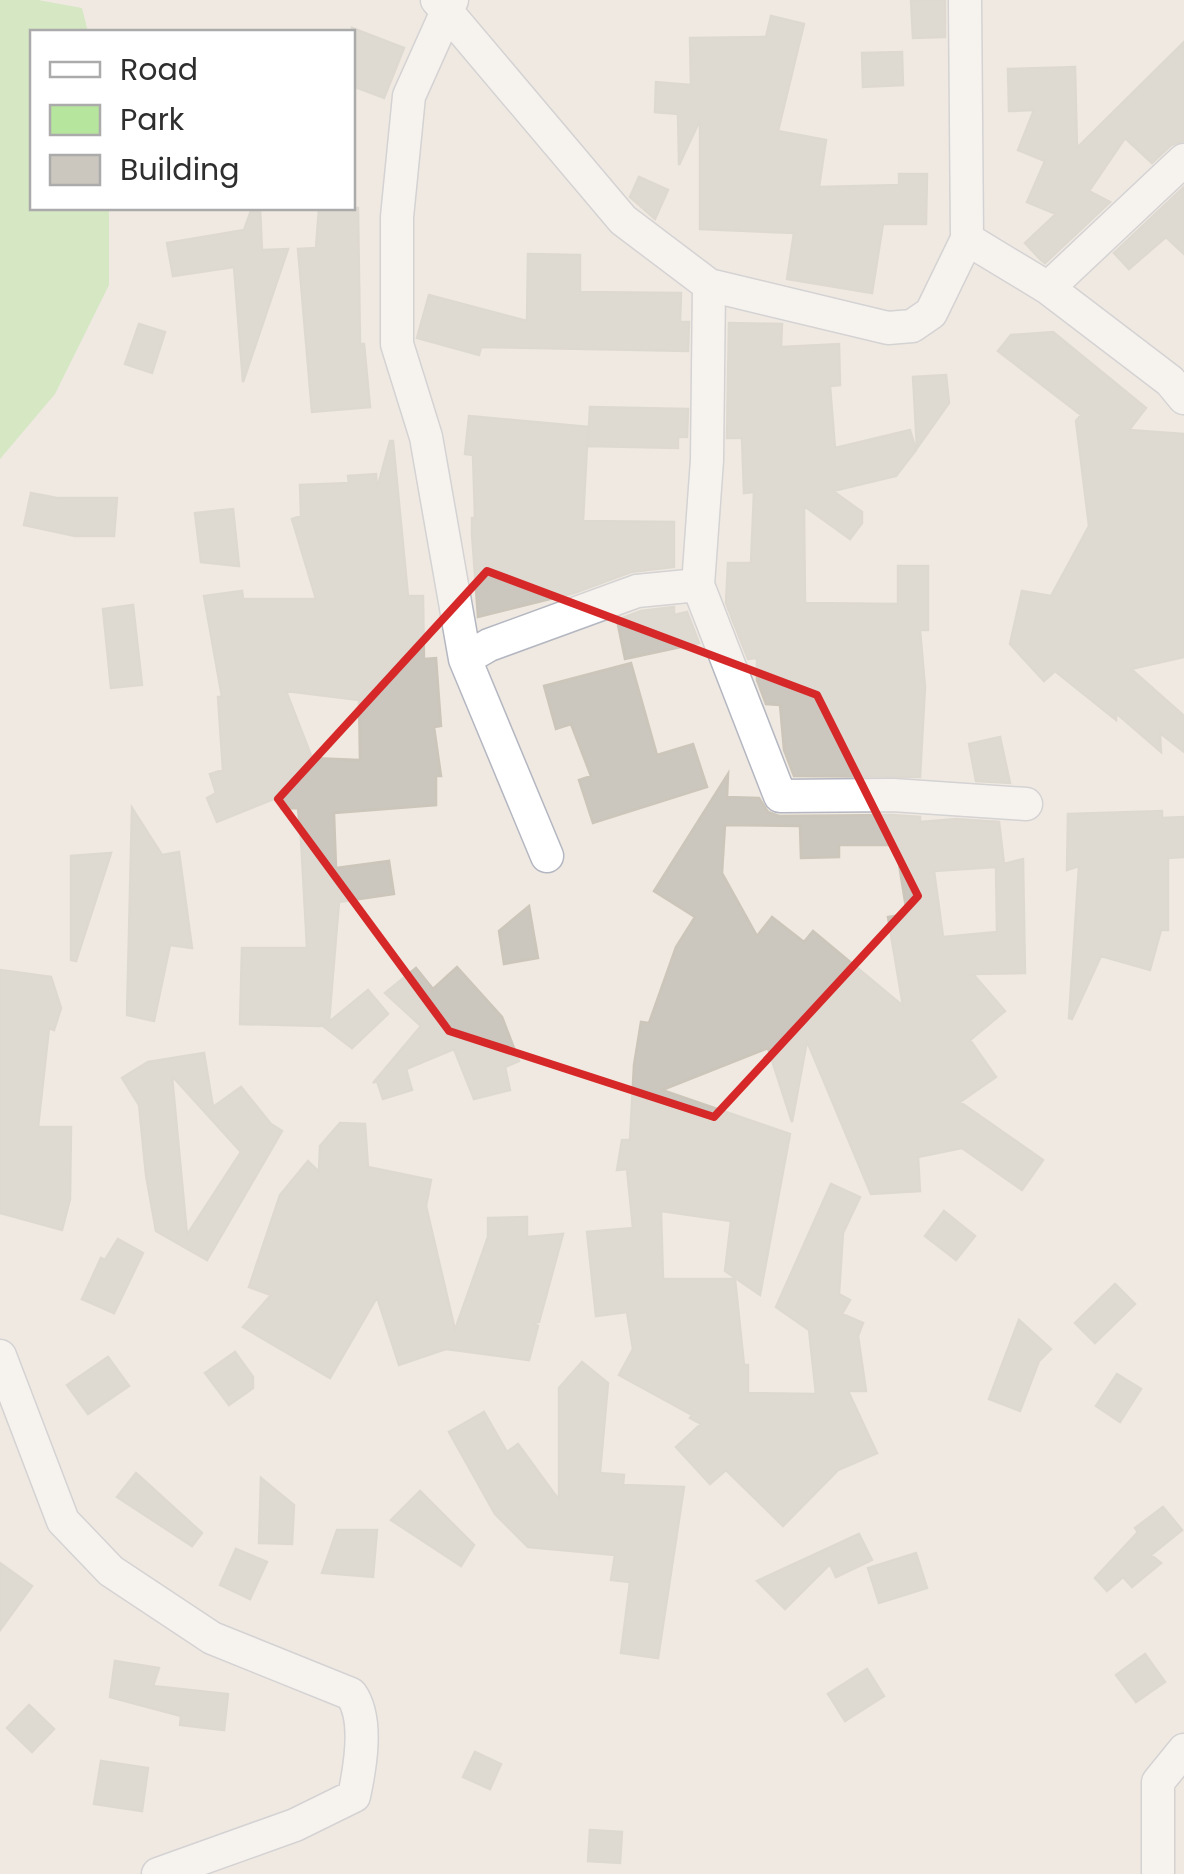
<svg xmlns="http://www.w3.org/2000/svg" width="1184" height="1874" font-family="Poppins,sans-serif">
<rect width="100%" height="100%" fill="#efe9e1"/>
<path fill="#b6e59e" d="M0,0H38L82,8L88,32H32V208H109V285L55,394L0,459Z"/>
<path fill="#cbc7bf" stroke="#cbc5ba" stroke-width="2.5" fill-rule="evenodd" d="M911,0H945V37L913,38Z
M771,16L804,24L778,131L826,140L819,187L899,185V174H927L926,224H883L872,293L787,279L794,233L700,229V120L679,165L678,114L655,112L656,82L691,85L690,38L766,37Z
M352,28L404,48L384,98L352,86Z
M1184,42V141L1171,145L1152,163L1125,138L1089,191L1110,202L1045,263L1041,260L1025,243L1056,214L1027,202L1045,161L1018,150L1034,110L1009,111L1008,69L1075,67L1077,148Z
M902,52L903,85L863,87L862,53Z
M639,177L668,190L655,219L630,197Z
M1184,187V254L1166,237L1129,269L1114,253Z
M252,208H260L262,250L288,249L243,382L234,267L173,276L167,243L244,230Z
M319,208H358L360,344H364L370,407L312,412L298,249L316,248Z
M528,254L580,255V292L681,293L680,322H689L688,351L481,347L479,355L417,338L429,295L527,321Z
M729,323L782,324L781,347L839,344L840,385L830,386L835,448L910,430L916,450L896,476L833,491L862,512V523L850,539L804,506L805,603L898,604V566H928V630H920L925,687L920,777L794,776L784,750L780,705L766,704L757,680V658L748,659L726,603L728,563H751L754,492L744,493L742,438H727Z
M139,324L165,332L152,373L125,364Z
M1053,332L1146,408L1129,430L1184,434V657L1131,669L1184,716V752L1160,733L1161,752L1116,713V720L1055,671L1044,681L1010,644L1022,591L1051,596L1089,526L1076,421L1081,415L998,351L1011,335Z
M946,375L949,403L917,448L913,377Z
M590,407L688,409L687,437H678V448L588,446Z
M469,416L588,427L583,521L674,522V567L631,572L574,593L478,617L472,534V518H475L473,455L465,454Z
M390,441H393L408,596H423L424,659L436,658L441,726L434,727L441,776H436V805L334,813L336,868L389,861L394,894L339,902L329,1022L368,990L388,1014L352,1048L323,1026L327,1023L320,1026L240,1024L242,948H307L301,839L298,808L281,809V796L217,822L207,798L216,793L210,774L223,770L218,697H222L204,596L242,591L243,599H316L292,519L301,516L300,485L349,483L348,476L376,474L377,489ZM286,691L359,700L360,760L312,758Z
M31,493L57,498H117L114,536H75L24,525Z
M233,509L239,566L201,562L195,513Z
M133,605L142,685L111,688L103,609Z
M674,607V615L687,612L699,643L625,659L617,620L641,611Z
M631,663L657,755L693,744L707,787L593,823L579,780L591,776L571,724L556,729L544,686Z
M1000,737L1010,783L976,781L969,744Z
M728,774L727,797L759,798L768,812L779,816L892,815L920,817V822L956,819L999,822L1004,864L1023,859L1025,973L973,974L1005,1011L970,1040L996,1077L960,1102L1043,1160L1022,1190L962,1148L918,1157L920,1191L871,1194L807,1041L792,1122L768,1048L662,1090L790,1134L760,1295L725,1271L731,1221L661,1211L663,1279H735L744,1365H748V1393L816,1394L809,1330L776,1307L831,1184L860,1197L843,1233L839,1294L850,1300L842,1314L863,1323L858,1336L866,1391H848L877,1453L838,1470L783,1526L726,1470L710,1484L676,1447L701,1424L690,1418L692,1415L619,1375L633,1349L627,1312L596,1316L587,1232L633,1228L627,1169L617,1170L622,1140H630L634,1065L641,1022L649,1023L676,947L695,917L654,891ZM725,825L800,826L801,858L839,857V845H896L907,914L888,917L903,1006L813,931L804,942L772,917L757,936L722,873ZM996,867L997,932L943,937L934,871Z
M132,808L162,855L179,852L192,948L170,945L154,1021L127,1015Z
M1162,811V818L1184,817V857L1168,858V930H1161L1150,970L1101,956L1072,1019L1069,1018L1079,866L1067,870L1068,814Z
M111,853L76,961L71,960V856Z
M529,906L538,958L504,964L499,931Z
M457,967L502,1017L519,1061L505,1067L510,1090L474,1099L454,1049L406,1069L412,1090L383,1099L377,1081L373,1083L421,1026L385,993L416,968L433,989Z
M0,970L51,977L61,1008L54,1030L49,1028L38,1127H71L70,1199L62,1230L0,1213Z
M204,1053L213,1107L241,1087L271,1124L282,1131L207,1260L156,1231L146,1175L139,1105L122,1078L148,1062ZM172,1076L241,1152L187,1235Z
M340,1123L365,1124L368,1167L431,1180L426,1206L455,1330L488,1237V1218L527,1217V1237L563,1234L539,1322L534,1323L538,1326L529,1360L446,1349L399,1365L377,1297L330,1378L243,1327L271,1295L249,1287L280,1195L308,1161L319,1172L320,1146Z
M944,1211L975,1236L956,1260L925,1236Z
M118,1239L143,1253L114,1313L82,1299L101,1258L105,1260Z
M1115,1284L1135,1304L1095,1343L1075,1323Z
M1019,1320L1051,1349L1039,1361L1020,1411L989,1399Z
M235,1352L253,1377V1388L229,1405L205,1373Z
M108,1357L129,1386L88,1414L67,1385Z
M582,1362L608,1383L600,1473L624,1475L623,1485L684,1487L658,1658L621,1653L630,1582L611,1580L615,1555L528,1547L495,1514L449,1432L484,1412L507,1452L518,1444L559,1500V1388Z
M1117,1374L1141,1389L1120,1422L1096,1406Z
M136,1473L202,1533L192,1546L117,1497Z
M261,1478L294,1505L292,1544L259,1543Z
M420,1491L474,1545L461,1566L391,1520Z
M1163,1507L1182,1530L1151,1555L1161,1563L1132,1587L1123,1577L1107,1591L1095,1578L1138,1532L1135,1528Z
M337,1530H377L373,1577L322,1573Z
M859,1534L872,1560L836,1577L830,1564L785,1609L757,1581Z
M236,1549L267,1562L250,1599L220,1585Z
M916,1553L927,1588L879,1603L868,1568Z
M0,1563L32,1586L0,1630Z
M1145,1654L1165,1682L1136,1702L1116,1675Z
M115,1661L159,1668L153,1686L228,1694L224,1730L180,1725L181,1716L110,1697Z
M867,1669L884,1696L845,1721L828,1694Z
M29,1705L54,1729L32,1752L7,1728Z
M475,1752L501,1764L490,1789L463,1777Z
M101,1761L148,1768L142,1811L94,1804Z
M590,1830L622,1832L620,1863L588,1861Z"/>
<g fill="none" stroke-linecap="round" stroke-linejoin="round">
<defs>
<path id="minor" d="M437,0L623,220L709,285L888,328L912,326L931,313L967,239L1048,288L1184,160
M452,0L409,96L397,217V344L426,437L465,659L547,856
M965,0L967,239
M709,285L707,460L698,585L780,796L893,795L1026,804
M1048,288L1170,381L1184,398
M465,659L489,645L637,591L698,585
M0,1356L63,1521L111,1571L212,1638L351,1694C369,1719 360,1768 354,1796L295,1825L158,1874
M1158,1874V1782L1184,1750"/>
</defs>
<use href="#minor" stroke="#b4b7c1" stroke-width="35"/>
<use href="#minor" stroke="#fff" stroke-width="32"/>
</g>
<path d="M0 0H1184V1874H0ZM487,571L817,695L918,896L714,1117L449,1031L278,799Z" fill="#efe9e1" fill-opacity=".55" fill-rule="evenodd"/>
<path fill="none" stroke="#d62828" stroke-width="8" stroke-linejoin="round" d="M487,571L817,695L918,896L714,1117L449,1031L278,799Z"/>
<rect x="30" y="30" width="325" height="180" fill="#ffffff" stroke="#ababab" stroke-width="2.5"/>
<rect x="50" y="62" width="50" height="15" fill="#ffffff" stroke="#ababab" stroke-width="2.5"/>
<text x="120" y="80" font-size="30" fill="#2e2e2e">Road</text>
<rect x="50" y="105" width="50" height="30" fill="#b6e59e" stroke="#ababab" stroke-width="2.5"/>
<text x="120" y="130" font-size="30" fill="#2e2e2e">Park</text>
<rect x="50" y="155" width="50" height="30" fill="#cbc7bf" stroke="#ababab" stroke-width="2.5"/>
<text x="120" y="180" font-size="30" fill="#2e2e2e">Building</text>
</svg>
